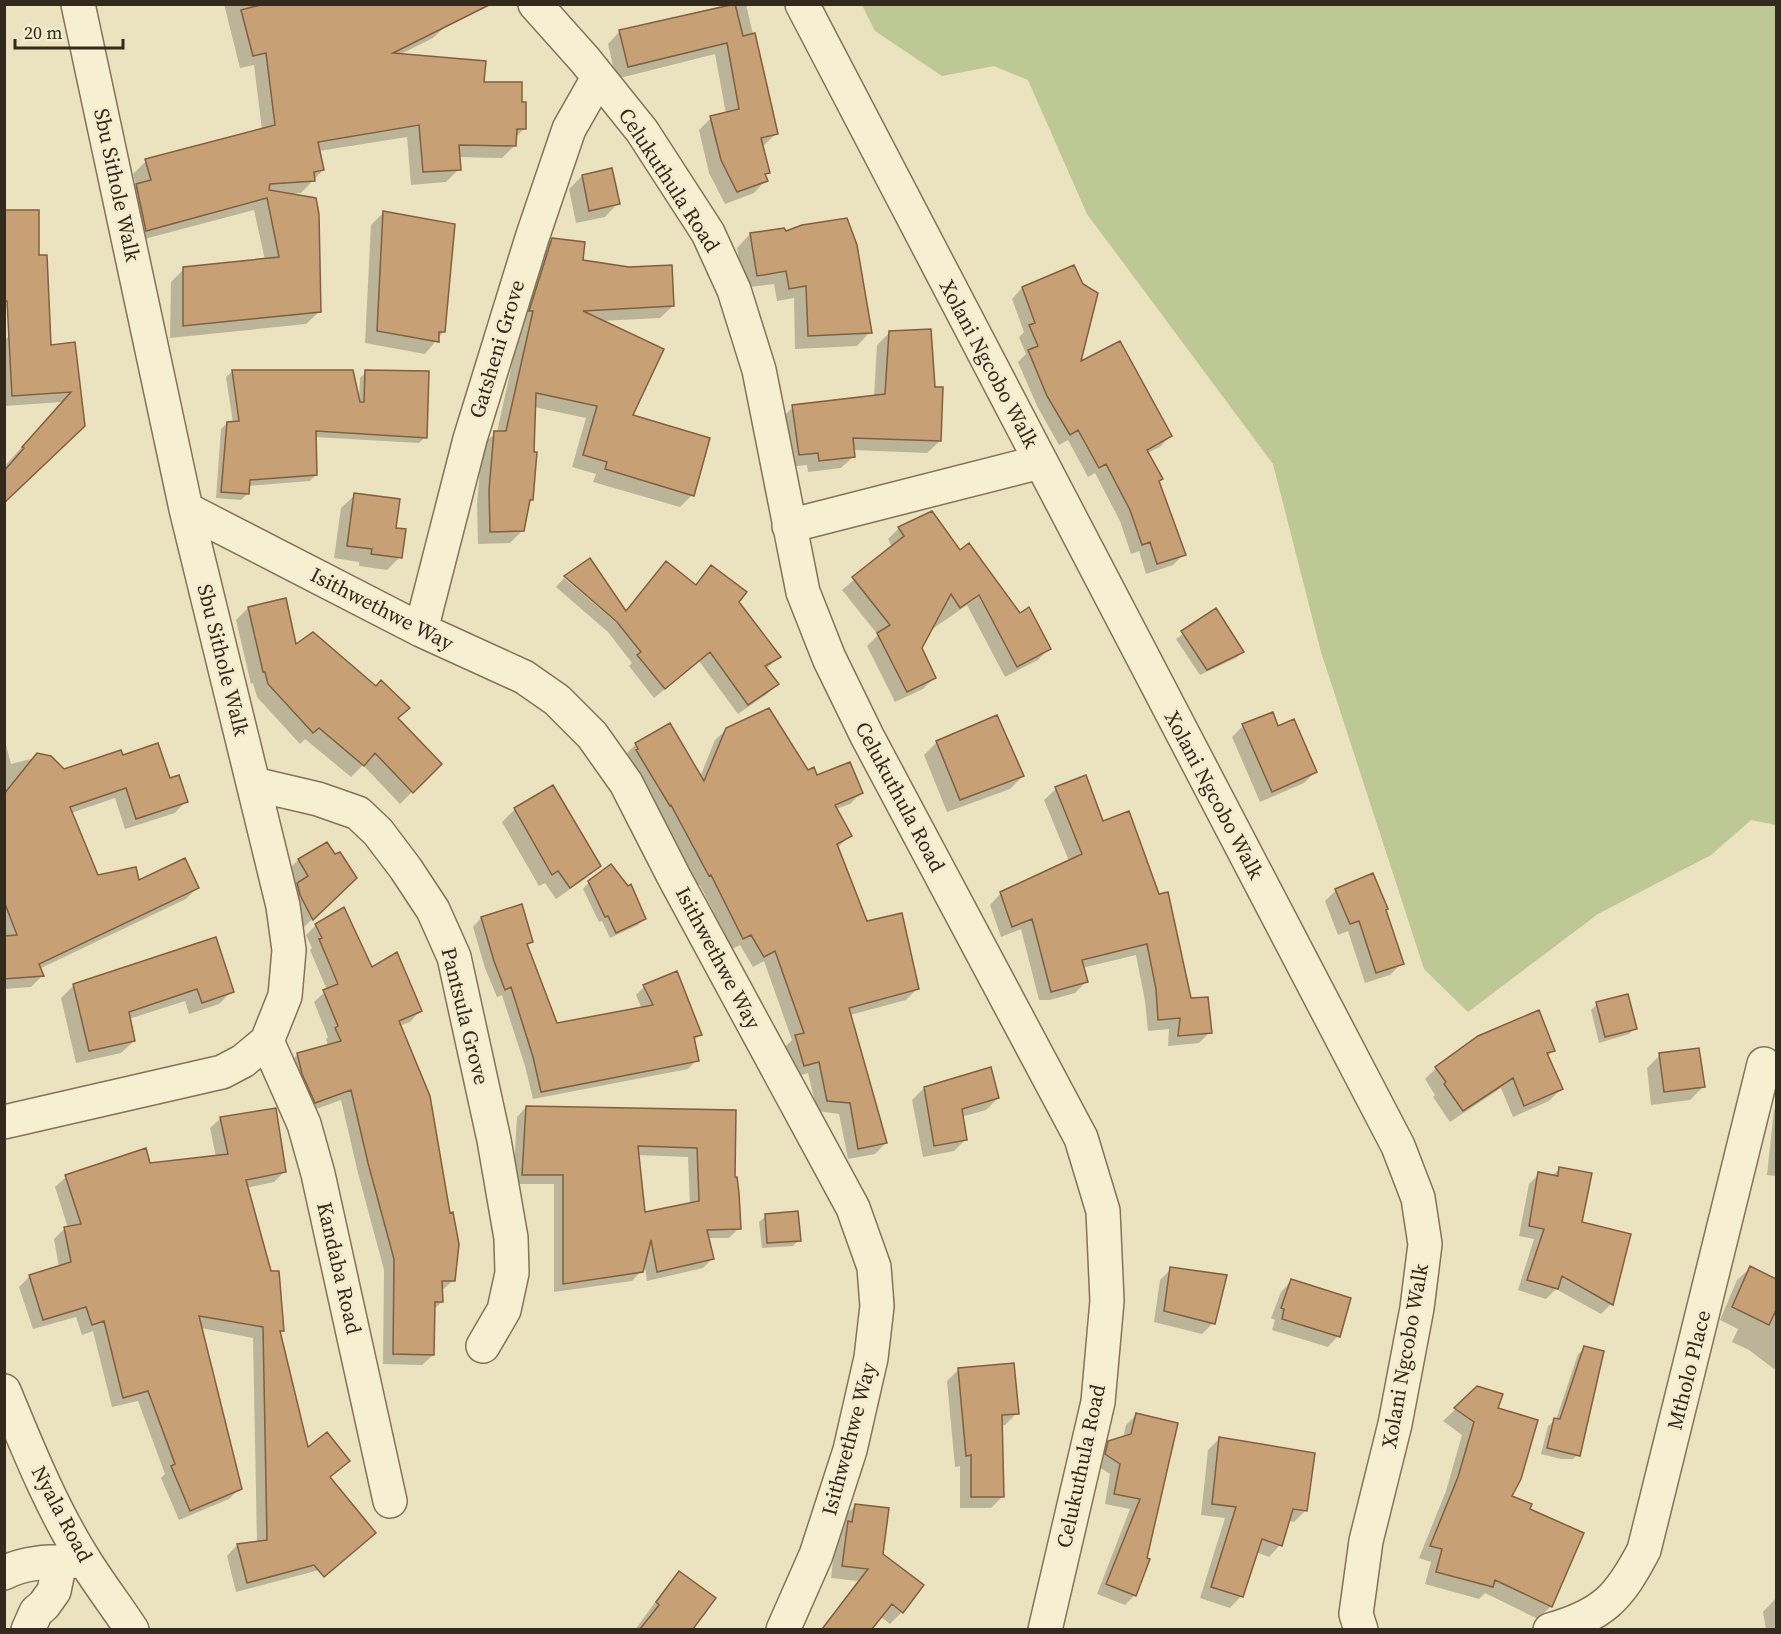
<svg xmlns="http://www.w3.org/2000/svg" width="1781" height="1634" font-family="'Source Serif 4',serif">
<rect width="100%" height="100%" fill="#ebe2bf"/>
<path fill="#bdc894" d="M862,5H1776V825L1751,820L1711,855L1598,914L1468,1012L1424,969L1321,652L1273,464L1087,214L1028,80L994,66L942,76L875,31Z"/>
<path fill="#0003" fill-rule="evenodd" d="M224,4H437L446,26L433,38L399,55L482,83L520,103L525,128L515,138V145L502,158L458,157L459,169L446,182L411,185L407,137L319,151L323,170L301,193L288,194L319,312L306,324L170,338L171,282L184,269L265,260L254,210L133,242L124,198L136,185L133,174L146,161L262,130L254,65L240,68Z
M741,4H746L776,134L762,147L768,173L764,176L766,180L754,193L725,204L709,173L699,130L711,118L726,114L715,54L616,79L608,44L620,31Z
M582,176L618,203L605,217L576,223L569,189Z
M384,212L444,331L425,354L365,343L371,225Z
M750,234L870,332L857,346L795,349L794,298L777,301L774,284L744,288L737,248Z
M552,239L581,261L673,306L660,318L601,321L631,415L692,495L680,507L593,482L596,474L572,467L586,418L534,407L531,500L528,503L523,530L510,543L478,544L477,504L482,445L497,432L521,323L540,252Z
M1022,288L1079,364L1170,436L1160,447L1147,453L1161,479L1158,482L1184,554L1173,565L1146,574L1139,551L1131,554L1120,521L1095,473L1088,477L1068,440L1059,445L1037,406L1018,362L1026,354L1019,337L1024,332L1012,299Z
M889,333L940,441L927,453L853,450L854,456L841,468L808,472L807,465L787,467L781,419L793,407L874,397L877,345Z
M9,336L50,346L74,344L83,426L4,501V467L62,402L4,406V341Z
M233,371L359,398L360,378L366,372L425,437L419,443L315,437L316,475L310,481L248,486L247,494L241,500L216,498L221,429L227,423H233L226,377Z
M355,495L400,557L387,570L359,566V562L334,558L341,508Z
M932,513L960,552L1049,648L1038,660L1005,677L967,605L928,632L920,648L934,678L923,689L895,702L867,646L878,635L842,590L892,547L888,539L899,528Z
M666,563L695,585L711,567L779,657L766,669L777,684L767,694L738,714L699,661L654,698L629,666L632,663L608,632L556,587L564,578L618,624L625,612Z
M248,608L295,647L397,718L440,764L400,804L363,765L351,777L305,739L300,744L257,697L253,683L251,684L236,620Z
M1215,611L1242,652L1236,658L1200,675L1176,639Z
M1243,726L1277,728L1316,771L1304,783L1260,802L1232,737Z
M727,729L816,777L861,793L850,804L836,809L850,836L837,848L867,923L917,989L906,1000L850,1015L886,1143L875,1154L848,1159L839,1114L817,1111L808,1073L794,1077L785,1047L792,1040L764,961L753,967L740,945L732,949L700,885L698,886L625,755L636,744L700,777L715,740Z
M4,737L11,764L42,756L64,771L122,757L169,780L186,801L175,813L125,829L115,798L71,813L98,877L197,888L186,899L39,969L42,976L31,987L4,989Z
M937,742L1023,776L1010,789L947,812L924,755Z
M553,787L599,865L586,878L556,899L545,883L539,886L502,822L515,809Z
M1056,789L1102,823L1190,1000L1210,1032L1199,1043L1168,1046L1169,1029L1148,1031L1145,1001L1136,955L1082,968L1086,982L1075,993L1050,1000H1039L1021,929L1001,937L990,905L1001,893L1069,861L1044,800Z
M327,844L335,857L355,877L300,931L286,872L298,860Z
M589,882L645,918L638,925L610,938L602,921L599,922L583,889Z
M1336,890L1385,910L1402,963L1390,975L1365,983L1348,931L1338,935L1325,901Z
M481,918L531,941L526,946L556,1025L642,1009L636,995L644,987L701,1034L693,1041L697,1060L688,1069L533,1099L525,1066L502,995L497,997L485,968L473,927Z
M316,925L420,1011L410,1022L399,1026L454,1280L441,1291L442,1302L433,1310V1355L422,1365L383,1364L384,1270L358,1173L341,1100L305,1113L287,1065L298,1054L328,1046L326,1039L328,1037L314,1002L327,990L310,950L312,948L306,935Z
M215,939L232,991L219,1004L189,1014L185,1001L129,1019L134,1041L121,1053L76,1063L61,998L74,985Z
M1597,1004L1635,1028L1629,1034L1599,1043L1591,1010Z
M1553,1051L1547,1057L1561,1089L1549,1101L1513,1117L1501,1088L1450,1122L1433,1097L1435,1095L1425,1079L1436,1068Z
M1660,1055L1703,1087L1690,1100L1651,1105L1647,1068Z
M924,1088L998,1098L986,1110L961,1117L966,1139L954,1151L923,1157L912,1100Z
M526,1107L734,1111V1179L739,1228L729,1238H707L712,1259L703,1268L647,1281L644,1261L641,1271L632,1281L554,1292V1184H513L517,1117ZM637,1155L688,1157L690,1205L644,1214Z
M1776,1108V1176L1767,1175L1774,1110Z
M221,1118L285,1171L274,1182L246,1188L283,1331L279,1334L307,1450L348,1461L329,1478L374,1533L338,1565L236,1592L227,1556L237,1545L257,1543L253,1338L201,1328L240,1488L229,1499L179,1520L161,1478L165,1474L138,1401L112,1407L93,1331L82,1335L76,1317L33,1329L19,1287L30,1276L59,1267L54,1239L64,1229L68,1228L55,1187L66,1177L216,1157L210,1128Z
M1560,1168L1580,1223L1629,1235L1611,1304L1601,1314L1556,1289L1546,1299L1518,1290L1534,1239L1519,1236L1529,1184L1539,1174L1552,1176Z
M766,1216L799,1240L793,1246L762,1248L759,1222Z
M1750,1268L1776,1280V1366L1774,1369L1749,1350L1732,1342L1738,1329L1720,1320L1737,1280Z
M1171,1269L1213,1323L1202,1334L1154,1322L1160,1280Z
M1291,1281L1338,1336L1328,1347L1272,1330L1275,1320L1271,1318L1281,1292Z
M1585,1348L1579,1453L1573,1459H1561L1541,1454L1548,1426L1556,1420L1578,1354Z
M959,1369L1017,1413L1005,1425L1000,1426L1003,1496L991,1508H960V1466L955,1467L947,1381Z
M1478,1388L1496,1409L1510,1497L1528,1510L1551,1606L1538,1619L1485,1593L1479,1599L1425,1584L1431,1562L1419,1558L1446,1491L1462,1435L1443,1421Z
M1136,1415L1176,1424L1135,1595L1125,1605L1097,1594L1130,1509L1105,1504L1110,1474L1096,1465L1098,1453L1109,1442L1123,1438L1126,1425Z
M1219,1439L1306,1510L1294,1522L1288,1521L1280,1545L1269,1557L1256,1552L1241,1596L1230,1608L1200,1598L1225,1518L1201,1515L1208,1450Z
M855,1506L882,1555L902,1612L890,1624L880,1616L870,1630H821L858,1581L831,1578L836,1535L843,1518Z
M679,1573L714,1599L691,1630H635L669,1583Z
M1776,1598V1630H1766L1763,1612Z"/>
<path fill="#c8a076" stroke="#815f3f" stroke-width="1.5" fill-rule="evenodd" d="M264,4H491L393,53L486,61L484,82H522V102H526V129H517L516,146L459,145L461,170L423,172L419,125L318,142L324,170L314,172L315,181L270,184L269,190L316,198L319,214L321,312L183,326V267L279,257L267,198L146,231L136,184L151,180L145,159L275,125L266,53L253,56L241,10Z
M735,4L743,36L755,33L778,134L761,138L770,173L765,174L768,181L737,192L721,160L710,116L739,109L727,43L628,67L619,30Z
M612,168L620,204L589,211L582,175Z
M4,210H39V255H47L51,345L75,342L85,426L4,503V471L24,448L22,447L71,392L12,396L7,301H4Z
M383,211L455,224L445,332H439V342L377,331Z
M847,218L857,245L872,333L808,336L806,286L789,289L786,271L757,276L750,233L784,228L786,231L802,225Z
M552,238L585,242L583,260L629,267L672,265L674,306L583,311L664,349L633,415L710,438L694,496L605,469L607,462L583,455L597,406L536,393L534,452H537L533,500H530L524,531L490,532L489,490L494,431H506L533,311H529Z
M1074,265L1083,284L1098,293L1081,361L1120,341L1172,436L1147,450L1163,479L1159,481L1186,555L1157,564L1150,542L1142,545L1130,510L1106,464L1099,468L1078,430L1070,435L1047,396L1028,350L1038,346L1029,325L1035,323L1022,287Z
M931,329L935,387H943L941,441L853,438L855,457L819,461L818,453L799,455L792,405L885,394L889,331Z
M232,370H353L360,402H364L365,370L429,371L427,438L316,431L317,475L250,480L249,494L221,492L227,422L239,421Z
M354,493L400,499L396,528L406,529L402,558L371,554L372,549L347,546Z
M932,511L960,550L969,543L1020,613L1029,607L1051,649L1017,667L979,595L960,608L951,594L922,648L936,678L907,692L877,633L890,625L852,577L904,536L898,527Z
M590,558L626,611L666,561L696,585L711,565L747,592L739,602L781,657L765,666L779,684L748,705L710,652L665,689L637,655L641,652L617,622L564,576Z
M286,598L296,644L313,632L376,686L381,680L410,708L398,718L442,764L413,793L375,753L364,766L319,728L313,733L268,684L265,672H263L248,607Z
M1216,608L1244,652L1207,670L1181,631Z
M769,708L808,770L814,767L817,775L850,762L863,793L835,805L852,836L837,844L867,921L902,913L919,989L849,1008L887,1143L858,1149L850,1103L827,1101L819,1062L804,1066L795,1035L804,1033L775,951L764,957L751,935L743,939L711,875L709,876L671,805L670,806L636,750L638,749L635,743L670,723L704,781L726,728Z
M1273,712L1278,726L1294,719L1317,772L1272,792L1242,724Z
M997,715L1024,776L960,800L936,741Z
M158,743L170,778L179,775L188,802L136,819L126,788L70,807L98,875L136,867L139,880L185,858L199,888L39,964L44,976L4,979V936L17,935L4,901V794L37,753L51,756L64,769L121,750L123,755Z
M1086,775L1103,821L1129,811L1159,894L1168,892L1191,998L1208,997L1212,1033L1178,1036L1180,1018L1158,1020L1156,989L1147,944L1082,960L1088,982L1051,992L1032,919L1012,927L1000,892L1082,854L1055,787Z
M553,785L601,866L570,888L558,871L552,875L514,808Z
M327,842L335,854L340,852L357,878L313,920L300,895L297,883L308,876L298,859Z
M611,864L628,886L631,884L646,919L616,933L608,916L605,917L588,881Z
M1373,873L1388,909L1386,910L1404,964L1376,973L1359,921L1350,924L1335,889Z
M522,904L533,942L527,944L557,1023L653,1005L643,985L677,971L702,1035L694,1037L699,1061L541,1092L533,1057L511,987L505,990L494,961L481,917Z
M344,907L372,967L397,952L422,1011L399,1021L430,1096L450,1213L453,1212L459,1244L455,1281H442L443,1302H435L434,1355L393,1354L394,1259L368,1163L351,1090L315,1103L302,1074L297,1053L341,1041L335,1028L338,1026L323,990L338,984L319,939L322,938L315,924Z
M216,937L234,992L202,1003L197,989L129,1012L135,1041L89,1051L73,984Z
M1628,994L1637,1029L1605,1037L1596,1002Z
M1539,1010L1555,1051L1547,1053L1563,1089L1524,1106L1513,1078L1463,1111L1444,1084L1446,1082L1435,1067L1478,1036Z
M1699,1048L1705,1087L1664,1092L1659,1053Z
M991,1067L999,1098L962,1109L967,1140L934,1146L924,1087Z
M526,1106L736,1110L735,1177H737L739,1193L741,1229L707,1230L714,1259L657,1272L651,1240L643,1272L563,1284V1175H522ZM638,1146L697,1148L699,1201L645,1212Z
M276,1108L286,1172L246,1180L271,1271H279L284,1331H280L308,1447L327,1432L350,1461L330,1477L376,1533L324,1577L314,1565L247,1583L237,1544L267,1540L263,1327L199,1316L242,1489L190,1511L171,1466L175,1464L148,1391L123,1398L104,1321L92,1325L86,1307L43,1320L29,1275L71,1262L64,1227L81,1224L65,1175L146,1148L150,1163L228,1154L220,1117Z
M1559,1167L1592,1173L1582,1222L1631,1234L1613,1305L1562,1276L1558,1289L1527,1280L1544,1229L1529,1226L1538,1172L1558,1176Z
M798,1211L801,1241L767,1243L765,1214Z
M1750,1266L1776,1279V1310L1769,1325L1732,1307Z
M1170,1267L1227,1275L1215,1324L1164,1311Z
M1291,1279L1351,1298L1340,1337L1282,1319L1284,1309L1281,1308Z
M1584,1346L1604,1351L1580,1456L1547,1448L1554,1418L1560,1419Z
M1014,1363L1019,1414L1002,1415L1004,1497H971V1455L966,1456L958,1368Z
M1477,1386L1503,1394L1498,1408L1538,1420L1521,1479L1512,1496L1532,1504L1530,1509L1584,1533L1552,1607L1495,1580L1493,1587L1436,1572L1442,1549L1430,1546L1458,1477L1474,1422L1454,1408Z
M1136,1413L1178,1423L1147,1558L1150,1559L1136,1596L1106,1584L1140,1499L1114,1494L1120,1464L1105,1454L1108,1441L1131,1434Z
M1219,1437L1315,1453L1307,1511L1293,1509L1282,1546L1262,1539L1243,1597L1211,1587L1236,1507L1212,1504Z
M855,1504L889,1508L883,1554L924,1585L903,1613L892,1604L872,1629H822L868,1569L842,1566L848,1521L852,1522Z
M679,1571L716,1598L693,1629H640L659,1605L656,1602Z"/>
<g fill="none" stroke-linecap="round" stroke-linejoin="round">
<defs>
<path id="minor" d="M535,4L585,60L642,131L708,233L734,290L759,370L803,592L829,658L867,736L1081,1138L1103,1211L1107,1301L1098,1402L1045,1630
M802,4L1398,1146L1418,1198L1425,1244L1417,1308L1395,1424L1366,1541L1356,1614L1361,1630
M186,509L421,630L524,677L557,700L592,735L626,783L674,877L853,1208L874,1267L877,1306L871,1358L850,1450L816,1555L783,1630
M789,526L1040,462
M421,630L470,439L532,238L569,129L598,78
M254,784L318,799L358,813L378,832L406,869L433,910L454,957L494,1140L511,1238L512,1273L504,1310L483,1346
M267,1041L304,1124L318,1174L390,1501
M4,1122L222,1072L243,1061L267,1041L285,996L289,950L283,906L186,509L78,4
M4,1391C28,1449 52,1509 85,1561C100,1585 117,1607 132,1630
M4,1573C28,1560 58,1562 85,1561
M28,1630L36,1612L44,1605L54,1591L60,1562
M1550,1630C1603,1615 1619,1598 1644,1550L1764,1064"/>
</defs>
<use href="#minor" stroke="#837358" stroke-width="36"/>
<use href="#minor" stroke="#f7efd1" stroke-width="33"/>
</g>
<g text-anchor="middle" stroke-width="6" stroke-linejoin="round" paint-order="stroke">
<g font-size="21" fill="#33291c" stroke="#f3ecce">
<text transform="translate(669 180) rotate(57)" y="7">Celukuthula Road</text>
<text transform="translate(117 185) rotate(78)" y="7">Sbu Sithole Walk</text>
<text transform="translate(497 349) rotate(-73)" y="7">Gatsheni Grove</text>
<text transform="translate(989 364) rotate(62)" y="7">Xolani Ngcobo Walk</text>
<text transform="translate(382 609) rotate(27)" y="7">Isithwethwe Way</text>
<text transform="translate(223 660) rotate(76)" y="7">Sbu Sithole Walk</text>
<text transform="translate(1214 795) rotate(62)" y="7">Xolani Ngcobo Walk</text>
<text transform="translate(900 797) rotate(62)" y="7">Celukuthula Road</text>
<text transform="translate(718 958) rotate(62)" y="7">Isithwethwe Way</text>
<text transform="translate(465 1016) rotate(76)" y="7">Pantsula Grove</text>
<text transform="translate(339 1268) rotate(77)" y="7">Kandaba Road</text>
<text transform="translate(1405 1356) rotate(-80)" y="7">Xolani Ngcobo Walk</text>
<text transform="translate(1689 1370) rotate(-76)" y="7">Mtholo Place</text>
<text transform="translate(849 1439) rotate(-75)" y="7">Isithwethwe Way</text>
<text transform="translate(1081 1466) rotate(-78)" y="7">Celukuthula Road</text>
<text transform="translate(62 1514) rotate(62)" y="7">Nyala Road</text>
</g>
</g>
<rect width="1781" height="1634" fill="none" stroke="#33291c" stroke-width="12"/>
<path d="M15 39v9h108v-9" fill="none" stroke="#33291c" stroke-width="3"/>
<text x="24" y="39" font-size="18" fill="#33291c" stroke="#f3ecce" stroke-width="4.5" paint-order="stroke">20 m</text>
</svg>
